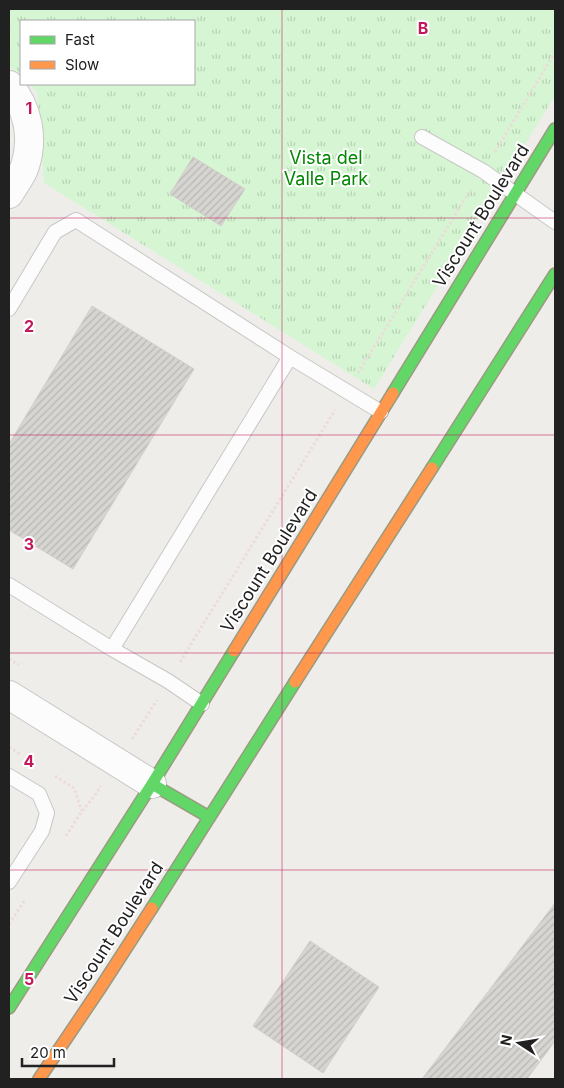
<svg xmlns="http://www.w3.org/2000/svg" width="564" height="1088" font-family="Inter,sans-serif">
<defs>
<pattern id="park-tufts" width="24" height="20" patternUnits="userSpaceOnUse" patternTransform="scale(1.25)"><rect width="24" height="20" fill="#d6f6d3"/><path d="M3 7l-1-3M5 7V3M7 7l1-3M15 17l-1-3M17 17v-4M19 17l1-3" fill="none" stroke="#b7d3b5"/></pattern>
<pattern id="building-hatch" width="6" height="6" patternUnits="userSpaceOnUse" patternTransform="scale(1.25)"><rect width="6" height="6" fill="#d7d5d2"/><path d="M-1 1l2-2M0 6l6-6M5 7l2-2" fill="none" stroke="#b8b7b4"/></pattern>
</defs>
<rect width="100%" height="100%" fill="#efedea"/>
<path fill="url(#park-tufts)" d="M9,9H555V96L374,389L44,183L37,92L28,84H194V21H21V77L9,66Z"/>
<path fill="url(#building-hatch)" stroke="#d2cecb" d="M193,157L245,189L221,226L170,194Z
M92,306L194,369L73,569L9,530V444Z
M555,903V1041L527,1079H422Z
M310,941L379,987L323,1073L253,1026Z"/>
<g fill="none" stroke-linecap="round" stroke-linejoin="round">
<defs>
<path id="lane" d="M422,137L483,171L555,222
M9,309L55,232L76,220L290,357L381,412
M9,585L112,649L168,681L202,704
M112,649L290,357
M9,776L39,794L47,813L42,831L9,882"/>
<path id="street" d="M9,85C28,108 34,138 25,166C22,176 14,185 9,194
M9,695L152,784"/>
<path id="fast" d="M393,393L555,129
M432,468L555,274
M152,784L209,817
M152,908L295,682
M9,1008L152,784L234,651"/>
<path id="slow" d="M234,651L393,393
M295,682L432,468
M39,1079L101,987L152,908"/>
</defs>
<use href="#lane" stroke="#c8c7c6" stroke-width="16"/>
<use href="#street" stroke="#c8c7c6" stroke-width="30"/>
<use href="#fast" stroke="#9a9a80" stroke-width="14"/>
<use href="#slow" stroke="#9a9a80" stroke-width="14"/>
<path stroke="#ecdbda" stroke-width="3" stroke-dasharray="2.5 2.5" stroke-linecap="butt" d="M495,152L555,52
M358,373L471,189
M9,659L19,665
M180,662L335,410
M132,739L157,700
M9,747L20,754
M55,776L74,788L82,811
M66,836L82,811L94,797L101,786
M9,924L25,900"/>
<use href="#lane" stroke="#fdfcfc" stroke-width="14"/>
<use href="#street" stroke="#fdfcfc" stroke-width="28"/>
<use href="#fast" stroke="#63d668" stroke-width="11"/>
<use href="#slow" stroke="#ff974d" stroke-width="11"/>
</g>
<path fill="none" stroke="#c2185b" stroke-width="1" stroke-opacity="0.55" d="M282,9V1079M9,218H555M9,435H555M9,653H555M9,870H555"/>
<g text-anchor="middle" stroke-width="4" stroke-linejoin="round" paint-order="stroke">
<g font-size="18" fill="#038602" stroke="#fff">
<text x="326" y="164">Vista del<tspan x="326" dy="21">Valle Park</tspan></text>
</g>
<g font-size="18" fill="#212121" stroke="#fff">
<text transform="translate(481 216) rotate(-58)" y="6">Viscount Boulevard</text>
<text transform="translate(269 561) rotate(-58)" y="6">Viscount Boulevard</text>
<text transform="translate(114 933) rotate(-57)" y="6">Viscount Boulevard</text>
</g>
</g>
<g font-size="16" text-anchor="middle" font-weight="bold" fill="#c2185b" stroke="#fff" stroke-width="4" stroke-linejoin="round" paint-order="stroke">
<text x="423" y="34">B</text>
<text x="29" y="114">1</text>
<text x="29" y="332">2</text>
<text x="29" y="550">3</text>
<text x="29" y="767">4</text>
<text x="29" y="985">5</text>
</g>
<rect width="564" height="1088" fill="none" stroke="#212121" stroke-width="20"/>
<rect x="20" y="20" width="175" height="65" fill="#ffffff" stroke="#a6a6a6"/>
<rect x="30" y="36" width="25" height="8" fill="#63d668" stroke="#a6a6a6"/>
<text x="65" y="45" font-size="15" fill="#212121">Fast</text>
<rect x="30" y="61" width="25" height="8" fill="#ff974d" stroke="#a6a6a6"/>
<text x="65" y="70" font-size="15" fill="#212121">Slow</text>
<g transform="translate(519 1043) rotate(282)" stroke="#ffffff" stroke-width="4" paint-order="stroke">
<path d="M0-4L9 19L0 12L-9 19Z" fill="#212121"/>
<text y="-8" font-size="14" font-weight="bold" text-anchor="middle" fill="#212121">N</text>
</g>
<path d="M22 1058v8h92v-8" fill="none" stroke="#212121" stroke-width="2.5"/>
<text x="30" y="1058" font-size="15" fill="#212121" stroke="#ffffff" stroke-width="4" paint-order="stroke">20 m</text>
</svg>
